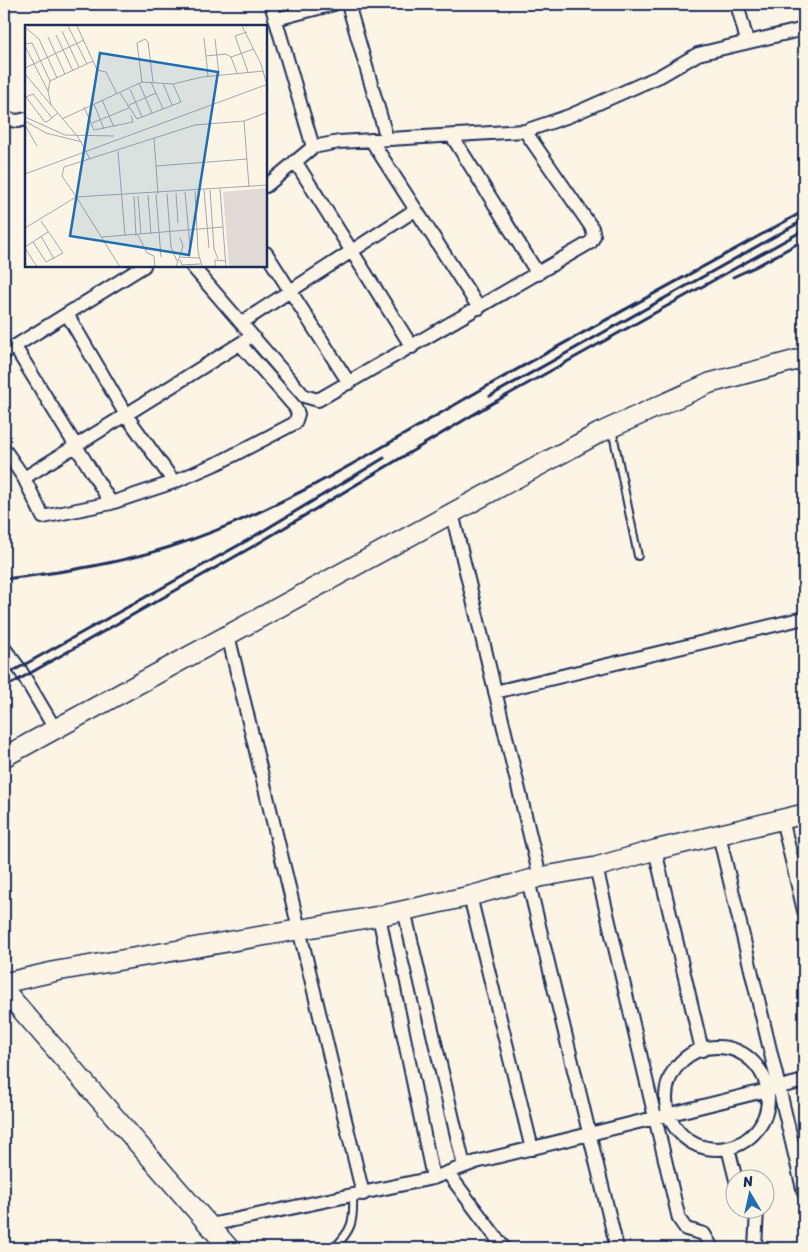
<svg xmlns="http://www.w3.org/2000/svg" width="808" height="1252" font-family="Sriracha,sans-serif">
<rect width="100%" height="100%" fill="#fcf5e5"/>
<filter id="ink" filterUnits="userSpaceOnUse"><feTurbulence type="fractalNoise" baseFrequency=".02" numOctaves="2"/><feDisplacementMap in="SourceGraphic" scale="10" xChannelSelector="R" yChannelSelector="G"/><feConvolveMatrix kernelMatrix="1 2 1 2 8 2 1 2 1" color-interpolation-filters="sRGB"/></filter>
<g filter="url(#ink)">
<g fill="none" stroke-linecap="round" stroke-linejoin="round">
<defs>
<path id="lane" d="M612,429L638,556
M334,1248C352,1230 354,1222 353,1196"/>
<path id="street" d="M271,4L313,147
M348,4L387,139
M737,4L747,41
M276,19L334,4
M4,119L18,121L26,119
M452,136L538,274
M371,140L479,308
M295,161L412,347
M266,186L313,147L339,142L525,131L569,116L660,76L698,54L804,29
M266,253L349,383
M192,266L304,396L318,400L591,242L594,236L592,228L525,131
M67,314L126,415L174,482
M241,323L415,210
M15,347L111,503
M4,353L144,266
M4,449L24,478L43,517L111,503L174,482L220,462L295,423L298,414L295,407L240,344
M24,478L246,340
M452,513L540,877
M228,635L363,1194
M4,648L19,668L55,729
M495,692L804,618
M782,819L804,911
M719,835L804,1193
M655,850L702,1050
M596,867L679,1219L686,1229L704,1234L712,1248
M528,880L617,1248
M470,896L532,1149
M404,910L464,1166
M379,916L433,1178
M666 1098a51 51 0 1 1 102 0a51 51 0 1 1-102 0Z
M728,1148L736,1180
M448,1173L504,1248
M210,1225L433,1178L476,1162L804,1081
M755,1248L757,1210"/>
<path id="secondary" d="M4,757L599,433L710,383L804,358
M4,983L57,971L379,916L470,896L540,877L596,867L655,850L804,814
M4,990L229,1248"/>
</defs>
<use href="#lane" stroke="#1b2f5e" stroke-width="10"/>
<use href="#street" stroke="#1b2f5e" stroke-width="16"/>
<use href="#secondary" stroke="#1b2f5e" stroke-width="22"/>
<use href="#lane" stroke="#fcf5e5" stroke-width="6"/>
<use href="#street" stroke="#fcf5e5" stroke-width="12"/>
<use href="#secondary" stroke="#fcf5e5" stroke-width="19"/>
<path stroke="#1b2f5e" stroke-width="3" d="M733,277L755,267L804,240
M490,396L804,220
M4,579C59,573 117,564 170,547C283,511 382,446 484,388C590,328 698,270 804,211
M4,676L248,540L384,458
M4,688L252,547L491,404L804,230"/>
</g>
</g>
<g transform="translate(25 25)">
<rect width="242" height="242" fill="#fcf5e5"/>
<path d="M242,163V242H204L198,167Z" fill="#dfdbd4"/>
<path fill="none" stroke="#a2a6af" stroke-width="1" d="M43,1L62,39M217,1L236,39L243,64M0,2L14,14L32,53M37,6L54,42M222,7L210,11L223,47M31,10L48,46M23,12L40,49M179,13L183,51M190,14L194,50M0,19L7,18L25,56L23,66M0,21L23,66L26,80M181,31L201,29L206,32L229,24M206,32L212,48M68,36L72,45L81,47L92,69M0,43L59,15M0,49L53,112L65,134M25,56L68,36L52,1M117,57L112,18L120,14L123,17L128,57M126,57L138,84M114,58L127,88M138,58L147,80M105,64L117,92M95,68L112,94L156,77L148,59M77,75L89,102M69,79L79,104M102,81L131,68M59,82L69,105L108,97L106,91M0,92L40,110L89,111M27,93L8,69L1,72L20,97H21L23,96L33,88M37,94L117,57L148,59L177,52L239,46M0,96L21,108L57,117M219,96L224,162M67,98L104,83M0,100L12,121M129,113L133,169M93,126L100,211M131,141L222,134M0,149L243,59M195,164L201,242M179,165L184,223M185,165L189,224L193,234M170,166L173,226L177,242M160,167L165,221M151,168L153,198M131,169L136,232M142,169L146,222L152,236M123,170L126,209M109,171L111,211M113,171L116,209M52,173L95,242M52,173L37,151L39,142L170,100L219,96L243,87M0,203L51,172L243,160M113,210L122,228L129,231L130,242M16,211L29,234M77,212L198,202M8,217L21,237L38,228L16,196M0,222L23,207M0,223L12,242M155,232L174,233M155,235L157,240L175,239M151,242L158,221L155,213M190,242V235L201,236"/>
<path fill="#1f6fb2" fill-opacity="0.15" stroke="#1f6fb2" stroke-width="2.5" d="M75,28L193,47L164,230L45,211Z"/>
<rect width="242" height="242" fill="none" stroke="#1b2f5e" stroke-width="2.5"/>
</g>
<rect width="808" height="1252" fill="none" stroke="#fcf5e5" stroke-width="20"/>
<rect x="10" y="10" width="788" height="1232" fill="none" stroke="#1b2f5e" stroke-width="2" filter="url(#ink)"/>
<g transform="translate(750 1194) rotate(351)"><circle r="24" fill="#fcf5e5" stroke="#a2a6af"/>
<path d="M0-4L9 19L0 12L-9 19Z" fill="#1f6fb2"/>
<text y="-8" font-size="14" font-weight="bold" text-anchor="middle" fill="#1b2f5e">N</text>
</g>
</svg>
